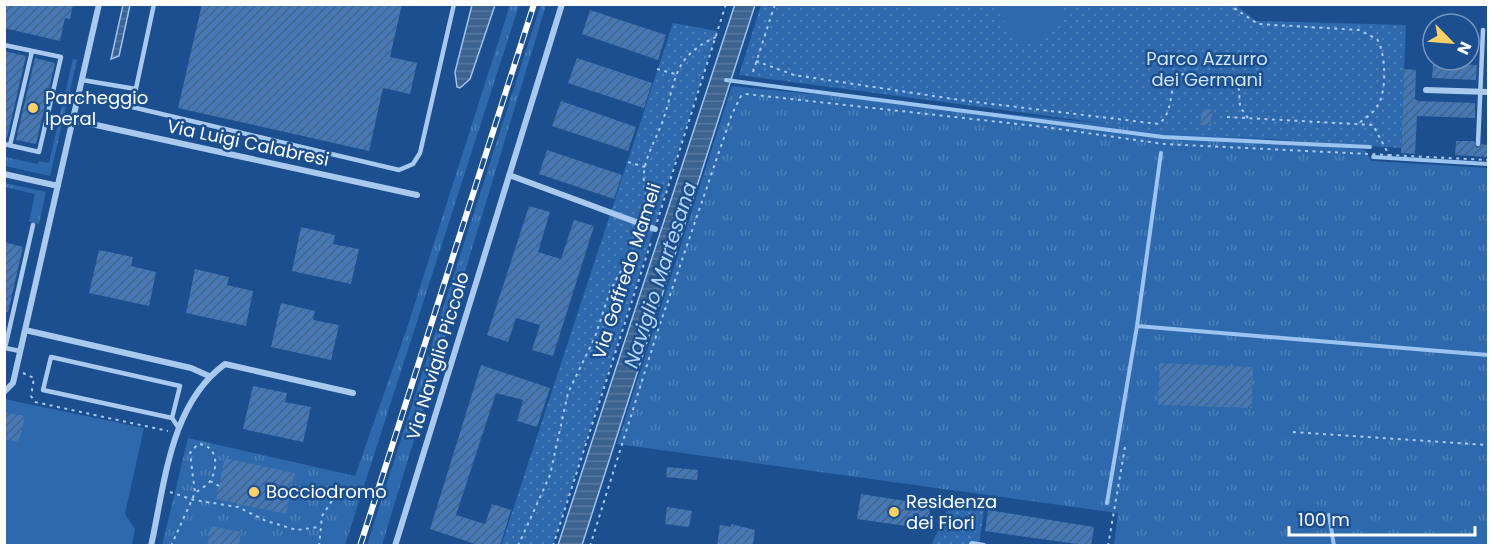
<svg xmlns="http://www.w3.org/2000/svg" width="1493" height="550" font-family="Poppins,sans-serif">
<defs>
<pattern id="grass-tufts" width="24" height="20" patternUnits="userSpaceOnUse" patternTransform="scale(1.5)"><rect width="24" height="20" fill="#2e69ad"/><path d="M3 7l-1-3M5 7V3M7 7l1-3M15 17l-1-3M17 17v-4M19 17l1-3" fill="none" stroke="#4d80b9"/></pattern>
<pattern id="park-dots" width="8" height="8" patternUnits="userSpaceOnUse" patternTransform="scale(1.5)"><rect width="8" height="8" fill="#2e69ad"/><path d="M2 2h.1M6 6h.1" fill="none" stroke="#4d80b9" stroke-width="1.8" stroke-linecap="round"/></pattern>
<pattern id="water-rules" width="6" height="5" patternUnits="userSpaceOnUse" patternTransform="scale(1.5)"><rect width="6" height="5" fill="#3c6290"/><path d="M0 2.5h6" fill="none" stroke="#597aa1"/></pattern>
<pattern id="building-hatch" width="6" height="6" patternUnits="userSpaceOnUse" patternTransform="scale(1.5)"><rect width="6" height="6" fill="#4478b7"/><path d="M-1 1l2-2M0 6l6-6M5 7l2-2" fill="none" stroke="#486282"/></pattern>
</defs>
<rect width="100%" height="100%" fill="#1b4f8f"/>
<path fill="url(#grass-tufts)" d="M541,4L546,5L382,545H367Z
M510,5H519L345,545L162,546L188,438L355,476L406,331Z
M73,59L77,60L50,176L5,166V157L38,164L39,161L49,163Z
M732,86L1365,150L1371,161L1488,168V545H1114L1118,513L617,444Z
M5,183L46,192L39,224L29,222L35,194L5,187Z"/>
<path fill="url(#park-dots)" d="M1235,4L1256,21L1406,25L1401,148L1176,133L739,75L761,5Z
M673,23L717,31L553,545L501,546Z
M952,499L985,504L979,545L931,546Z"/>
<path fill="#2e69ad" d="M915,5H948L923,19Z
M995,5H1055L1065,23L1021,49Z
M4,399L144,428L125,514L135,529L132,545H5Z"/>
<path fill="url(#water-rules)" stroke="#9cc4f0" stroke-width="1.5" d="M735,4L755,5L582,545H558Z
M123,5H130L119,56L111,59Z
M472,5H495L470,79L460,88L457,87L455,72Z"/>
<g fill="none" stroke-linecap="round" stroke-linejoin="round">
<path stroke="#9cc4f0" stroke-width="4" d="M726,80L1163,137L1370,147
M1373,157L1488,164
M1137,326L1488,355
M1107,503L1137,326L1161,153
M1329,515L1334,546"/>
</g>
<path fill="url(#building-hatch)" d="M4,4H73L70,19L65,18L60,41L4,28Z
M202,4H402L390,57L417,63L410,94L383,88L369,151L178,108Z
M590,10L666,35L658,60L582,34Z
M4,51L26,56L7,138L4,137Z
M35,58L55,63L36,144L16,140Z
M577,58L652,83L644,108L568,83Z
M1433,64L1477,65L1476,80L1432,78Z
M1404,69L1416,70L1415,99L1418,101L1475,103V118L1417,116L1415,154L1401,153Z
M561,101L636,127L628,151L552,126Z
M1202,109L1212,110L1211,126L1200,125Z
M1456,141H1474L1477,148L1482,144L1488,145V157L1455,155Z
M547,150L622,175L614,199L539,174Z
M529,206L550,212L538,252L561,259L574,220L594,226L553,356L532,350L540,325L516,318L508,342L487,335Z
M301,227L335,235L333,244L359,249L351,284L292,271Z
M4,242L23,247L8,312H4Z
M99,250L133,257L131,266L156,272L149,306L89,293Z
M195,269L229,277L227,285L253,291L246,326L186,313Z
M281,303L315,311L313,320L339,325L331,360L271,347Z
M1160,363L1253,367L1252,408L1158,405Z
M481,365L550,388L537,427L517,421L523,400L496,393L456,515L485,524L492,504L511,510L500,546H481L430,529Z
M253,386L287,393L285,402L311,407L303,442L243,429Z
M4,412L25,416L19,442L4,439Z
M225,458L295,473L286,514L216,499Z
M667,467L698,470L697,480L666,477Z
M861,494L931,505L927,529L857,519Z
M667,507L692,511L689,527L665,524Z
M988,510L1094,527L1091,546L985,531Z
M731,524L755,530L753,546H717L720,525L731,527Z
M211,526L241,532L239,546H207Z"/>
<g fill="none" stroke-linecap="round" stroke-linejoin="round">
<path stroke="#a9c9ee" stroke-width="2" stroke-dasharray="3 4.5" stroke-linecap="butt" d="M1228,4L1258,24L1359,30L1377,39C1386,54 1387,90 1378,105C1374,113 1365,118 1358,124
M756,61L794,75L967,101L1159,124C1174,111 1168,93 1177,77L1183,74L1228,80L1239,89L1240,107L1248,118
M657,69L675,74
M753,72L775,4
M1227,117L1373,125L1389,155L1488,160
M628,162L645,167
M647,218C650,202 642,187 644,172C646,155 656,139 662,123C677,82 670,58 716,37
M657,222L726,4
M23,373L34,378L31,396L35,402L168,431
M1293,432L1488,445
M210,481L219,486
M170,492L194,500L238,507L266,521L297,530L319,527
M171,546L195,493L190,453L198,444C219,445 219,470 208,484C204,487 199,490 195,493
M319,546L322,516L341,487
M518,546L550,475L568,393L595,337L610,291L641,235
M553,546L652,239
M590,546L658,330L732,114L741,96L746,94L1045,127L1164,144L1389,155
M1108,546L1125,447"/>
<path stroke="#a9c9ee" stroke-width="4.5" d="M154,4L132,107L399,170L413,164L420,153L454,4
M4,45L61,57L39,152L4,144
M82,80L136,89
M1478,144L1483,30
M10,145L32,51
M20,351L5,348L33,225
M172,418L180,386L51,357L43,390L172,418L178,427"/>
<path stroke="#a9c9ee" stroke-width="6" d="M1426,90L1488,92
M73,120L417,195
M4,174L58,186
M509,175L655,229
M25,330L191,368L209,376
M4,392L13,383L99,4
M972,544L984,546
M151,546C165,483 170,404 225,364L353,393
M395,546L562,4"/>
<defs>
<path id="rail" d="M360,546L534,4"/>
</defs>
<use href="#rail" stroke="#fff" stroke-width="6"/>
<use href="#rail" stroke="#1b4f8f" stroke-width="4" stroke-dasharray="11" stroke-linecap="butt"/>
</g>
<g fill="#ffd166" stroke="#1b4f8f" stroke-width="2">
<circle cx="33" cy="108" r="6"/>
<circle cx="254" cy="492" r="6"/>
<circle cx="894" cy="512" r="6"/>
</g>
<g text-anchor="middle" stroke-width="5" stroke-linejoin="round" paint-order="stroke">
<g font-size="18" fill="#cfe3fa" stroke="#1b4f8f">
<text x="1207" y="65">Parco Azzurro<tspan x="1207" dy="21">dei Germani</tspan></text>
</g>
<g font-size="18" fill="#fff" stroke="#1b4f8f" text-anchor="start">
<text x="45" y="104">Parcheggio<tspan x="45" dy="21">Iperal</tspan></text>
<text x="266" y="498">Bocciodromo</text>
<text x="906" y="508">Residenza<tspan x="906" dy="21">dei Fiori</tspan></text>
</g>
<g font-size="18" fill="#fff" stroke="#1b4f8f">
<text transform="translate(248 143) rotate(12)" y="6">Via Luigi Calabresi</text>
<text transform="translate(627 271) rotate(-72)" y="6">Via Goffredo Mameli</text>
<text transform="translate(438 356) rotate(-73)" y="6">Via Naviglio Piccolo</text>
</g>
<g font-size="20" font-style="italic" fill="#b5d3f5" stroke="#1b4f8f">
<text transform="translate(660 275) rotate(-72)" y="7">Naviglio Martesana</text>
</g>
</g>
<rect width="1493" height="550" fill="none" stroke="#ffffff" stroke-width="12"/>
<g transform="translate(1451 42) rotate(115)"><circle r="28" fill="#1b4f8f" stroke="#7695bc" stroke-width="1.5"/>
<path d="M0-4.5L10 22L0 15L-10 22Z" fill="#ffd166"/>
<text y="-9" font-size="16" font-weight="bold" text-anchor="middle" fill="#ffffff">N</text>
</g>
<path d="M1289 526v9h186v-9" fill="none" stroke="#ffffff" stroke-width="3"/>
<text x="1298" y="526" font-size="18" fill="#ffffff" stroke="#1b4f8f" stroke-width="4.5" paint-order="stroke">100 m</text>
</svg>
